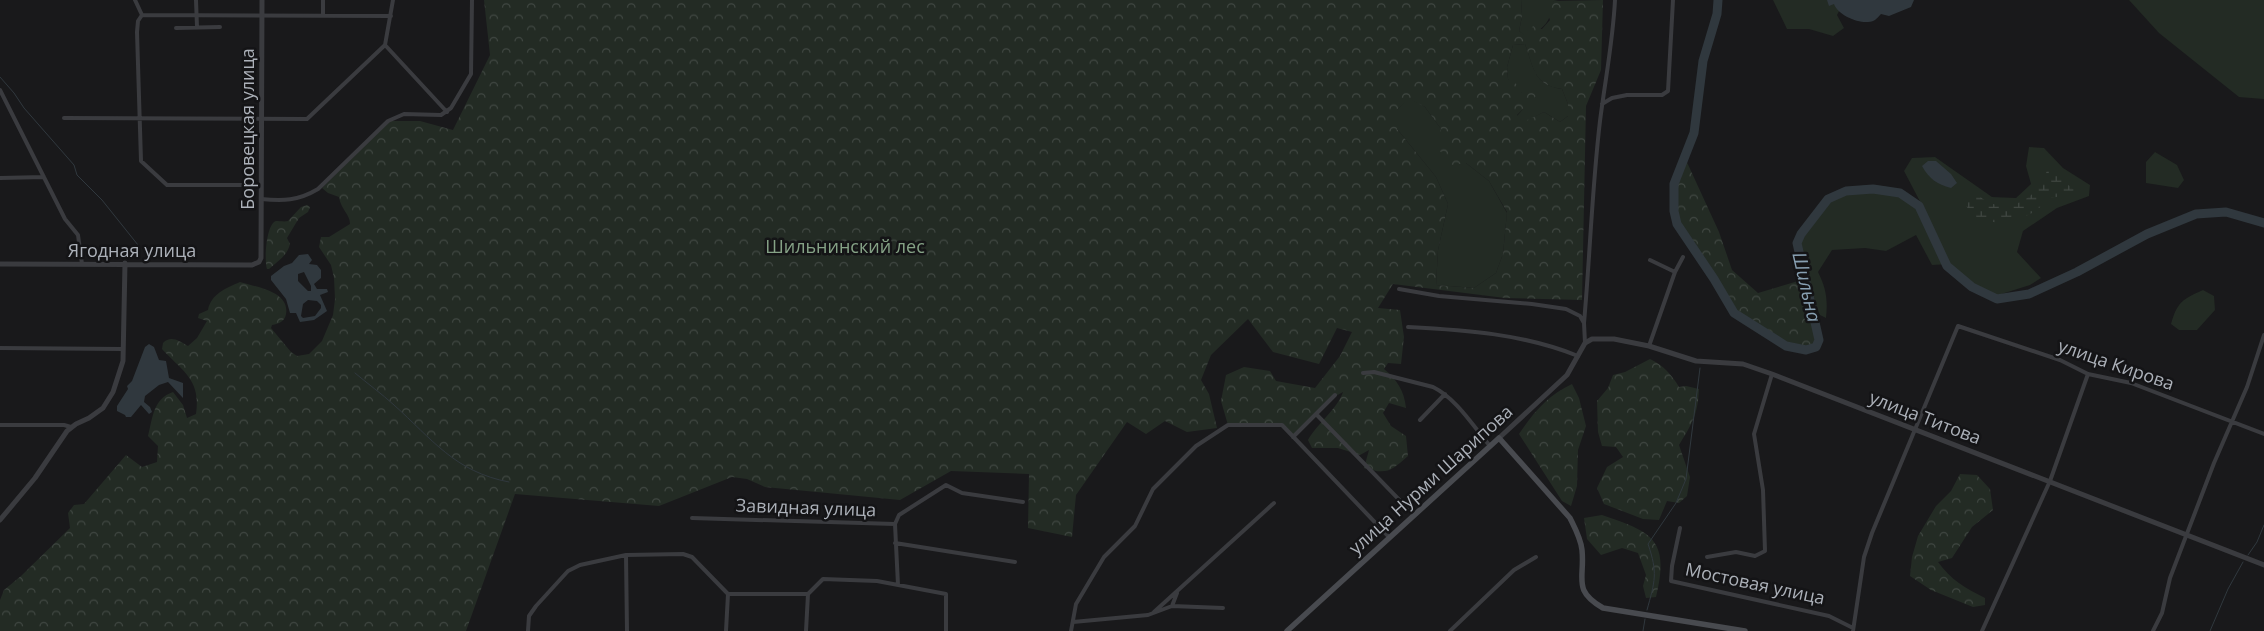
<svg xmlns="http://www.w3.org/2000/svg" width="2264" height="631" font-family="'Open Sans',sans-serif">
<defs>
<pattern id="forest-crowns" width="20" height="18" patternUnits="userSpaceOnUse" patternTransform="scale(1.25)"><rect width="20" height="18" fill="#232b24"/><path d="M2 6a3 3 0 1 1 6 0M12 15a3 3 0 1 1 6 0" fill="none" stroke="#404742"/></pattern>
<pattern id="wetland-marsh" width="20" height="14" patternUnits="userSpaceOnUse" patternTransform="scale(1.25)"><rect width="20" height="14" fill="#232b24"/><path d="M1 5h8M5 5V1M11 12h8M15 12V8" fill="none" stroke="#404742"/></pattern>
</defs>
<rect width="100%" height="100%" fill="#19191b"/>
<path fill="#232b24" d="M1521,0H1559L1554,1C1549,23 1547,27 1526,37L1519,31L1522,16Z
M1773,0H1845L1837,15L1844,28L1833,36L1809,29H1787Z
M2129,0H2264V99L2239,97L2159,33Z
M1525,44C1534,67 1533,85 1562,89L1568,104V116L1560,122L1544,112L1523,123L1517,116L1523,109L1522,93L1508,79L1507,67L1513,45Z
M1409,98L1425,107L1466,163L1489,181L1507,213L1503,254L1496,273L1474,288L1436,285L1438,250L1448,204L1436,177L1397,129V110Z
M2029,147L2044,148L2063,168L2090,185L2089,196L2057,208L2023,231L2017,252L2041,278L2030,285L1992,297L1968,284L1951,264L1932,265L1916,235L1886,251L1865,248L1832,250L1818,272C1826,288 1828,299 1826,318L1820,315L1805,279L1800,276C1800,263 1798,245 1802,233C1813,199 1852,179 1888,187C1904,190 1913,202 1925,211L1904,171L1912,158L1935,157L1992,197L2016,198L2031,184L2026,166Z
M2155,152L2177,165L2184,180L2178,188L2146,183V162Z
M2203,290L2214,296L2215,310L2197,330H2179L2171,324C2177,303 2182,299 2203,290Z"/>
<path fill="url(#forest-crowns)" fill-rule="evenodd" d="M484,0H1521L1522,16L1519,31L1526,36L1533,26L1542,29L1550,20L1546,10L1554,1L1603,0L1601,70L1586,106L1582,300L1505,298L1393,284L1378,308L1400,310L1404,337L1401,364L1388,363L1384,369C1397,380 1404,390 1406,408L1389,403L1383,413L1391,426L1406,436L1408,456C1391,471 1387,475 1364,468L1369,450L1360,455L1338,448H1312L1308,440C1317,424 1338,408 1343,392L1334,397L1293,437L1282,425H1228L1221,401L1226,375L1244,367L1270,371L1276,381L1315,388L1340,356L1352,332L1337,328L1319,364L1273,352L1248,319L1211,355L1201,380L1209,394L1217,428L1187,432L1165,421L1146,434L1127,422L1076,495L1072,537L1028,528L1029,474L951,471L900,500L765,487L747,479L732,477L659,506L515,494L466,631H0V600L4,590L21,576L70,528L68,513L74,505L84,504L126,455L142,467L157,462L158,446L148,436C153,417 153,399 173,392L183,405L187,418L196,414C201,379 183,372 162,349L163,343C171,335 179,341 188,346L197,338L207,321L198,318L199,314L208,310C211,294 226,288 240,282C255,287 290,291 286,314C285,321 279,324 272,325L271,328L291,352L297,356L309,354L322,341L333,315L335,299L334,278L331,265L319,247L321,237H329L350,224C350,214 341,210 339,197L328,193L322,188L390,121H420L453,130L490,55ZM1525,44C1534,68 1533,85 1562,89L1568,104V116L1560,122L1544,112L1523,122L1517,115L1539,93L1532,87L1522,93L1518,85L1508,79L1507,67L1513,45ZM1409,99L1425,107L1441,129L1436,146L1451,165L1466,163L1489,181L1507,212L1503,254L1496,273L1474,288L1436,285L1438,250L1448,204L1436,177L1397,129V110Z
M1685,158L1719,232L1732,270L1758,293L1805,279C1809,297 1823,331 1816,347L1806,350L1786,346L1734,313L1714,279L1677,224L1674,211V184Z
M307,205L310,207L308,212L299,218L287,238L290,244C287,256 278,261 269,269H267C264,261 266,224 276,221C279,221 285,222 288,221L301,207Z
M1650,359C1663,365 1672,375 1679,387L1686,386L1699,389C1698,414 1692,424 1679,445L1690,477L1687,496L1679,503L1667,501L1659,520L1643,519L1604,504L1597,488L1607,467L1623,457L1616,447L1602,446L1598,432L1597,401L1608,388L1613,375L1625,372Z
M1572,384L1579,398L1586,426L1578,450L1577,486L1571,506L1562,501L1519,434C1533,413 1548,395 1572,384Z
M1960,474L1977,475L1990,489L1993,510L1972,527L1952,558L1938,562C1951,580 1965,588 1985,598V605L1973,607L1931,590L1910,576L1912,557L1918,536L1936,506L1951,491Z
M1602,515C1652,532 1670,539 1656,597L1646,598L1643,586L1646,575L1638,553L1622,548L1601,555L1587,539L1584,518Z"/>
<path fill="url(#wetland-marsh)" d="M2048,167L2074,190L2067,195L2045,199L2038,210L2026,216L1999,223L1978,219L1964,204L1972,192C1979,196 1989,204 1997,205C2022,209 2042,190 2048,167Z"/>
<path fill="#30383e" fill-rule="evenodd" d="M1827,0H1914L1911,7L1889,16L1881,14C1877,18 1875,22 1868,22C1857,23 1838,15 1834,4L1829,6Z
M1928,161H1936L1951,174L1957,183L1951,188C1937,184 1929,179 1922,166Z
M308,254L312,260L309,264L317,265L321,270V278L314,284L317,289H327L328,292L320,295L327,311L314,320L300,322L296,313H290L286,299L271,280V276L284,266L292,263L299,255ZM304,272L311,286V291H308L298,281V274ZM308,300L317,301L321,305V308L315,316L303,318L301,316L303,304Z
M149,344L154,347L159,360L166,361L169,378L183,383V398L168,382L159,385L145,396L144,402L150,407L152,412L149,414L141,405L131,417H126L125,415L117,411V406L128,389L127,386L132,381L145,347Z"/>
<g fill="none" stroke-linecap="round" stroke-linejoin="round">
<path stroke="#30383e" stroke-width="1" d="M0,77L14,93L24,108L74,165L77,175L102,200L138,245
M355,373C368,384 382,394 394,405C432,439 455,472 509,482
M2248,555L2257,542L2264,525
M1647,610C1655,581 1658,573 1648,544L1676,503L1686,479L1700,368
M1643,631L1645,619
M2210,631L2228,589L2243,562"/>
<path stroke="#30383e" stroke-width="9" d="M1718,0L1717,14L1703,61L1694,133L1674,184V211L1677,224L1714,279L1734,313L1786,346L1806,350L1816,347L1819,340L1797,243L1801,234L1828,199L1846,191L1873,189L1900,193L1919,206L1947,266L1972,287L1997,299L2029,294L2077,272L2147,234L2196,214L2226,212L2264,223"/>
<path stroke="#3a3b3f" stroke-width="4" d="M135,0L142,15L138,21L137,32L141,161L167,185H261
M196,0L197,27
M323,0V15
M142,15L391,16
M176,28L220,27
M385,45L447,112
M0,90L65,219L78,235L82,264
M1602,104L1612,98L1627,95H1662L1668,91L1673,0
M64,118L307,119L385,45L393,0
M0,178L44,177
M261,199C283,201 298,201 318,189L388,121L404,114L441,115L451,108L471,74L472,0
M1650,260L1675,272
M1399,289L1439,296L1532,304L1566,309L1580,316L1584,323
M1408,327C1466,330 1524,334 1578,356
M1585,343L1584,323C1590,256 1592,188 1600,121C1605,81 1613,41 1615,0
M1649,346L1675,272L1683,257
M0,348L123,349
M1363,373L1374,372L1433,387C1457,399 1473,426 1490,446
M1316,414L1335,395
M1420,420L1445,394
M0,425H64L71,427
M1293,437L1316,414L1414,515
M692,518L895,524
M1680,528L1672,566L1671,581L1829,616L1853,628
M895,543L1015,562
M626,555L627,631
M1707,557L1736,552L1755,556L1765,551L1763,490L1754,434L1772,374
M898,585L895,524L899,515L946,485L962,493L1023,502
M1172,606L1177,593
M1154,612L1274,503
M1073,622L1148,615L1172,606L1223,608
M528,631L529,616L536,606L568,571L580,565L626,555L683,554L692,557L728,594H808L823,579L877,581L946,594V631
M726,631L728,594
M806,631L808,594
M1071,631L1076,604L1104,557L1135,526L1153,489L1196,446L1228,425H1282L1389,537
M1450,631L1514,570L1536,557
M1853,631L1864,557L1872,533L1958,326L2060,360L2088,374L2131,383L2264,434
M1982,631L2050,481L2088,374
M2153,631L2162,613L2170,578L2214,463L2247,387L2264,335"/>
<path stroke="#3a3b3f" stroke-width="5" d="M0,264L252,265L259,262L261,258L262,0
M1499,438L1567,375L1585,343L1592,339H1614L1649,346L1696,361L1743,364L1772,374L2264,565
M0,520L35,478L67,431L76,424L89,418L103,408L113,392L123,361L125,263"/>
<path stroke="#484a4f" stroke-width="5.5" d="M1287,631L1499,438L1570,518C1575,528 1581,539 1582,550C1585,579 1572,590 1603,608L1745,631"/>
</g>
<g text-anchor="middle" stroke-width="5" stroke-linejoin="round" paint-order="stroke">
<g font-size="18" fill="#acb1b9" stroke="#141416">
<text transform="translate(248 129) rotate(-90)" y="6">Боровецкая улица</text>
<text x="132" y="257">Ягодная улица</text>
<text transform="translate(2116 365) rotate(19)" y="6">улица Кирова</text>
<text transform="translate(1925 418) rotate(21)" y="6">улица Титова</text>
<text transform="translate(1431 480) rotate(-42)" y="6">улица Нурми Шарипова</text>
<text transform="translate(806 508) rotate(2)" y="6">Завидная улица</text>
<text transform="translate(1755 584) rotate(12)" y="6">Мостовая улица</text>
</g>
<g font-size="18" fill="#85a286" stroke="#141416">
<text x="845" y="253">Шильнинский лес</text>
</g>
<g font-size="19" font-style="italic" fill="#879fb1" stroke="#141416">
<text transform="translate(1807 287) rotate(77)" y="7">Шильна</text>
</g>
</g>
</svg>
